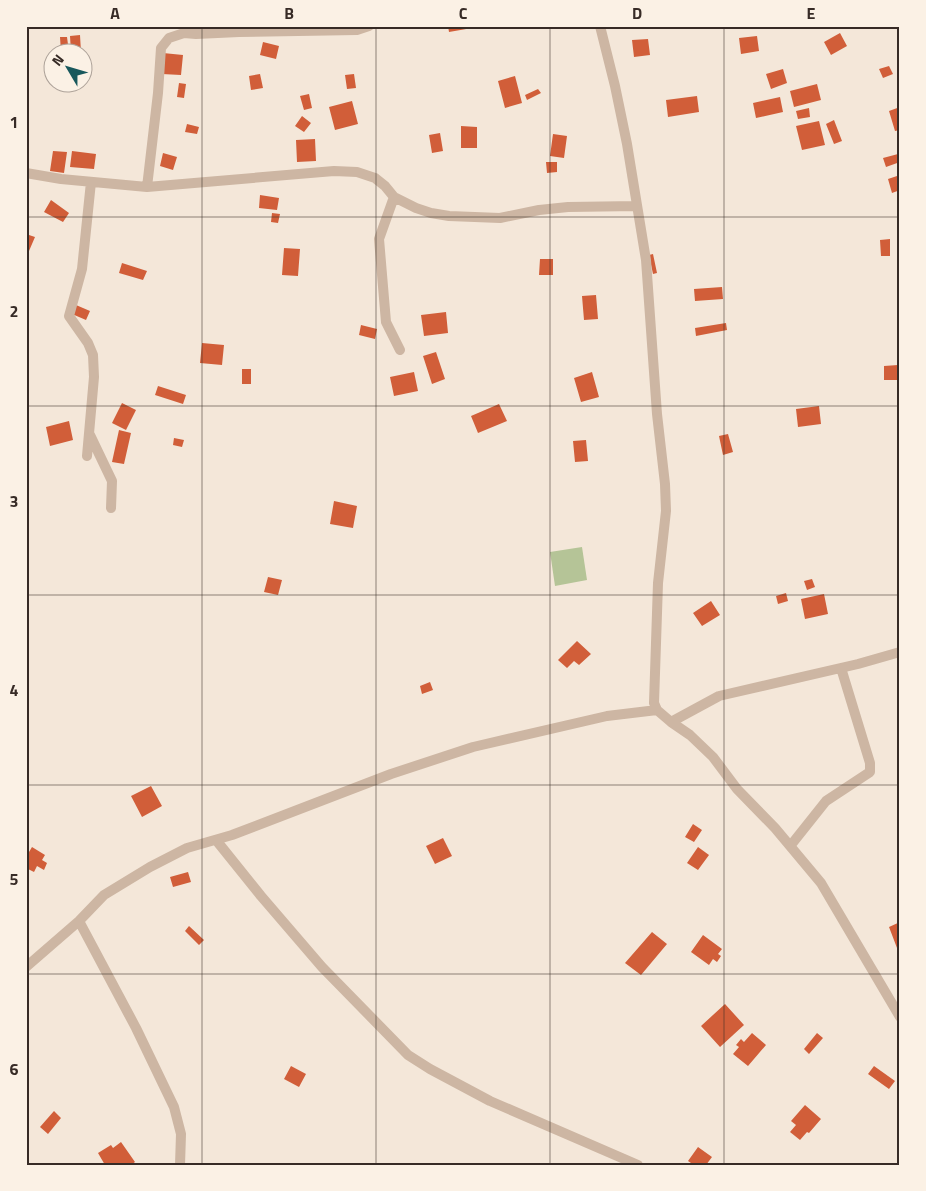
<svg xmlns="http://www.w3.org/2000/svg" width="926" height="1191" font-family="'Titillium Web',sans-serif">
<rect width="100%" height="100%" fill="#f4e7d9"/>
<path fill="#b5c497" d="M582,547L587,580L555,586L550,552Z"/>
<path fill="#d15e39" d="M448,26H472V28L449,32Z
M840,33L847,46L831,55L824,42Z
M80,35L81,52H71L70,36Z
M757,36L759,51L741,54L739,38Z
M60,37H67L69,52H61Z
M648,39L650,55L634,57L632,40Z
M263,42L279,46L276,59L260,55Z
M163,53L183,55L181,75L162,74Z
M889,66L893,74L883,78L879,69Z
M783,69L787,83L771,89L766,74Z
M260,74L263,88L251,90L249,76Z
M354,74L356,88L347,89L345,75Z
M515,76L522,103L505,108L498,81Z
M179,83L186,84L184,98L177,97Z
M817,84L821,100L794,107L790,91Z
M538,89L541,93L527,100L525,95Z
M309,94L312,108L304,110L300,96Z
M697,96L699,112L668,117L666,100Z
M780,97L783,112L756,118L753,103Z
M352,101L358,124L335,130L329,107Z
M900,107V130L895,131L889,111Z
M809,108L810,117L798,119L796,111Z
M302,116L311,123L304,132L295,126Z
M834,120L842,141L834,144L826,124Z
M819,121L825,145L802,150L796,126Z
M187,124L199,127L197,134L185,132Z
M461,126L477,127V148H461Z
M440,133L443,151L432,153L429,135Z
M553,134L567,136L564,158L550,156Z
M315,139L316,161L297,162L296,140Z
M53,151L67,152L64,173L50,171Z
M72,151L96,154L94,169L70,167Z
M163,153L177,157L173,170L160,166Z
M898,154L900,162L886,167L883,158Z
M546,162H557V172L547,173Z
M900,175V190L892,193L888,179Z
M260,195L279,198L277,210L259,208Z
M51,200L69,213L63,222L44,212Z
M272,213L280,214L278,223L271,222Z
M26,234L35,237L29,251L26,250Z
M890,239V256H881L880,240Z
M284,248L300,249L298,276L282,275Z
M653,254L657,273L653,274L649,255Z
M540,259H553V275H539Z
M122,263L147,271L143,280L119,273Z
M722,287L723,299L695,301L694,289Z
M596,295L598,319L584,320L582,296Z
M76,305L90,311L86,320L72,314Z
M446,312L448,333L424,336L421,315Z
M726,323L727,330L696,336L695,328Z
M361,325L377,329L375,339L359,335Z
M202,343L224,345L222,365L200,363Z
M436,352L445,379L432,384L423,356Z
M898,365V380H884V366Z
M242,369H251V384H242Z
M414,372L418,391L394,396L390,377Z
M592,372L599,397L581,402L574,378Z
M158,386L186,395L183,404L155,395Z
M122,403L136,410L126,430L112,423Z
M499,404L507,421L478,433L471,416Z
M819,406L821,424L798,427L796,409Z
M69,421L73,440L50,446L46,427Z
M119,430L131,433L124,464L112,462Z
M728,434L733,452L723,455L719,436Z
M174,438L184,440L182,447L173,445Z
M586,440L588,461L575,462L573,441Z
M334,501L357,506L353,528L330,524Z
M268,577L282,580L278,595L264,592Z
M812,579L815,587L807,590L804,581Z
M786,593L788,601L778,604L776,596Z
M824,594L828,614L805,619L801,599Z
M711,601L720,615L702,626L693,613Z
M577,641L591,654L579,665L574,661L567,668L558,660Z
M430,682L433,690L422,694L420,686Z
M151,786L162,806L142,817L131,796Z
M693,824L702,830L694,842L685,837Z
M443,838L452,856L435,864L426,846Z
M32,847L45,855L42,860L47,863L44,870L37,866L34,872L26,868V857Z
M698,847L709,855L698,870L687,863Z
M188,872L191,882L173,887L170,877Z
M900,922V947L897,948L889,927Z
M189,926L204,940L199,945L185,931Z
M652,932L667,944L641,975L625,963Z
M703,935L722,949L718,954L721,956L717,962L713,959L709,965L691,952Z
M725,1004L744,1025L720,1047L701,1026Z
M752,1033L766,1045L748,1066L733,1054L739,1047L736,1045L741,1039L744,1042Z
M817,1033L823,1038L809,1054L804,1049Z
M291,1066L306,1074L299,1087L284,1079Z
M874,1066L895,1081L889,1089L868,1074Z
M805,1105L821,1119L809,1133L807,1132L800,1140L790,1132L796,1125L791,1121Z
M54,1111L61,1118L48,1134L40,1127Z
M121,1142L135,1162L131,1165H105L98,1153L111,1145L113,1148Z
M698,1147L712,1157L706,1165H694L688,1161Z"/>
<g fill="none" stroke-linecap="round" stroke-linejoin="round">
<path stroke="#cdb6a3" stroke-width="10" d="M600,26L615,86L627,144L646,260L657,414L665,484L666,511L658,583L654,703L657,710L671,722L690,735L713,757L737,789L775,828L821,883L900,1017
M26,173L61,179L147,187L334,171L357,172L375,178L385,186L394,197L416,208L431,213L449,216L500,218L539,210L568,207L637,206
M147,187L158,93L161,48L169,38L184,33L196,34L239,32L357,30L369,26
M394,197L379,239L386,322L400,350
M90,435L112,481L111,508
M87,456L94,377L93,355L88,343L69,316L82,269L91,182
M671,722L719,696L858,664L900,652
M216,840L261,896L322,967L408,1055L430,1069L490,1101L638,1165
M791,845L826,801L870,772V763L841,668
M79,921L136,1028L174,1107L181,1134L180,1165
M26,967L79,921L104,895L150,867L187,848L232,835L391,774L473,747L607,716L657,710"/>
</g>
<path fill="none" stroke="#372b26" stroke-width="1" stroke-opacity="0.55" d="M202,26V1165M376,26V1165M550,26V1165M724,26V1165M26,217H900M26,406H900M26,595H900M26,785H900M26,974H900"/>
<rect width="926" height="1191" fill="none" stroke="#fbf1e5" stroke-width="55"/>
<g transform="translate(68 68) rotate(308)"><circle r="24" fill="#fbf1e5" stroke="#ada299"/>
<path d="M0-4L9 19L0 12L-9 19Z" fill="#18585c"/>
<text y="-8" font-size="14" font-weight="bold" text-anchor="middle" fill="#372b26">N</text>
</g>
<rect x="28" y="28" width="870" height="1136" fill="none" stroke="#372b26" stroke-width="2"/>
<g font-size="16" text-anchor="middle" font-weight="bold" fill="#372b26">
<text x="115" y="19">A</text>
<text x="289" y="19">B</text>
<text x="463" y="19">C</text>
<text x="637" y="19">D</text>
<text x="811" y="19">E</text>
<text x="14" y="128">1</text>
<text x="14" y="317">2</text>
<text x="14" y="507">3</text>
<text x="14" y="696">4</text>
<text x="14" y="885">5</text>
<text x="14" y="1075">6</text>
</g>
</svg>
